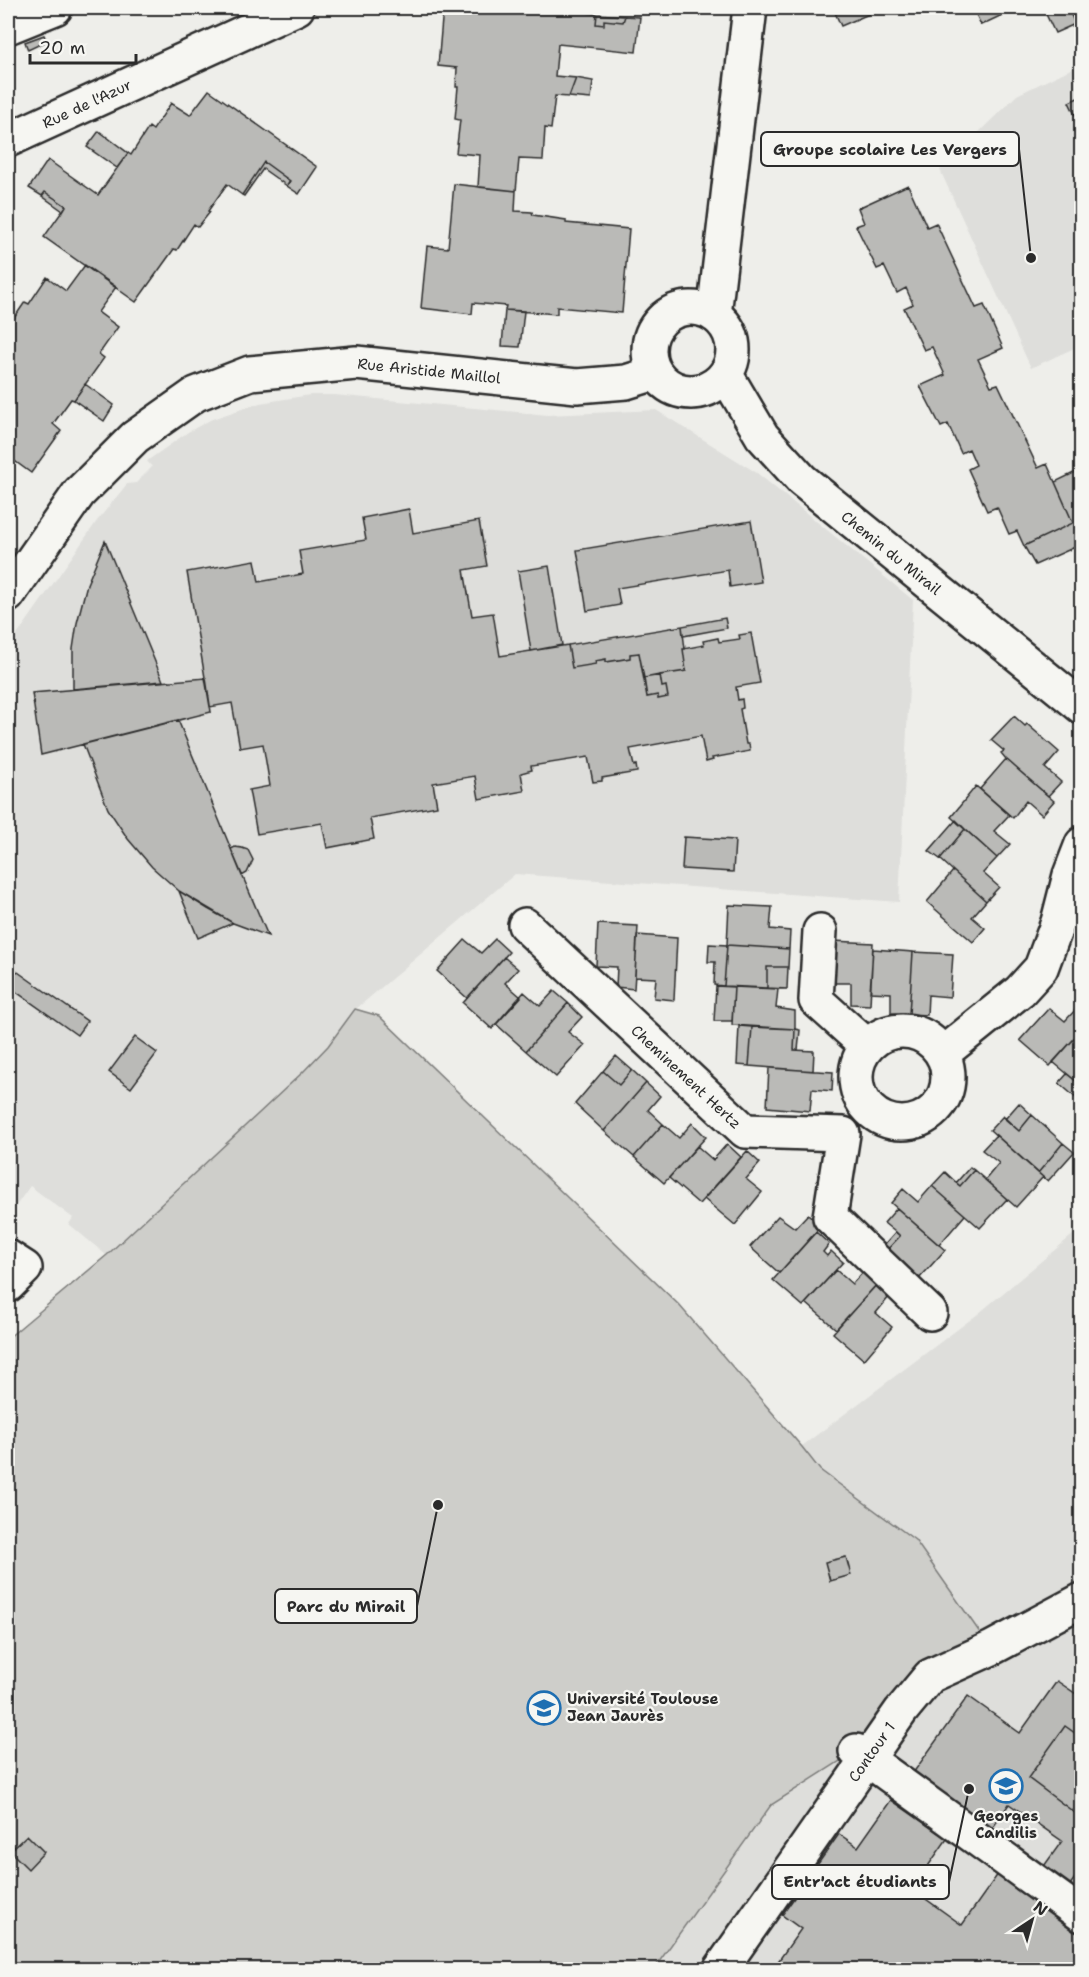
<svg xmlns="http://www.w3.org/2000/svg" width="1089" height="1977" font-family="'Shantell Sans',sans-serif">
<rect width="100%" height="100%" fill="#eeeeea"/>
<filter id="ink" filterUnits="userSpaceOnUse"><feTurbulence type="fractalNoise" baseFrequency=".0167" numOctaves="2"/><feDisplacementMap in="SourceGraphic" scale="12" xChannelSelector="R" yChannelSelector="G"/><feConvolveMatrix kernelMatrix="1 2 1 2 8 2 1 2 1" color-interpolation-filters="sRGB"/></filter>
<g filter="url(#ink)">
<path fill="#dededb" d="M1081,64V345L1031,368L940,170L1017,95Z
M310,395H334L548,415L656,410L757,473L913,600L899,902L515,874L356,1009L380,1016L679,1305L802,1446L978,1314L1081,1228V1969H8V1338L106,1255L69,1224L73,1218L30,1186L8,1217V648L97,521L127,484L136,483L152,467L147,461L188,432L212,419L260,403Z"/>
<path fill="#cececa" stroke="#7c7c7a" stroke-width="1.5" d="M355,1009L379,1016L679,1305L802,1447L820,1470L915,1540L983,1637L856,1751L771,1805L654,1969H8V1338L107,1255L303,1072L328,1046Z"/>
<path fill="#babab7" stroke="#2b2b2b" stroke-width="1.5" d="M443,8H589V13L597,14L596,24L604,25V20L623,22L625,16L640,17L636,52L558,44L555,76L576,78L569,97L555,96L551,129L545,128L543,160L519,159L516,191L478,187L480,155L456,153L460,120L455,119L458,87H456L457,68L438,66Z
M833,8H883L841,26Z
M973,8H1017L981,25Z
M1043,8H1068L1075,24L1055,33Z
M597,14L625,16L623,22L604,20V25L596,24Z
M44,35L47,41L28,50L25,42Z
M576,78L593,81L591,99L569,97Z
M209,90L317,167L299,194L287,186L290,181L264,162L242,195L227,184L208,211L210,212L198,227L194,224L177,250L174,249L136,302L44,237L66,206L45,192L42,196L29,188L48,160L98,195L128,153L131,155L149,127L153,130L171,103L190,115Z
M1082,96V129L1069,102Z
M99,131L128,153L117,168L87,147Z
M264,162L290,181L287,186L263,169L244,196L242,195Z
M454,184L516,191L515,211L532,212L533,215L566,220V223L629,229L622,313L557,307V314L505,310L506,306L473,303L472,314L421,308L427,246L448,248Z
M908,185L927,227L936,223L976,308L984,305L1003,348L978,359L991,386L998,384L1038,468L1047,464L1073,523L1024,546L1017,531L1009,534L997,507L987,511L968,469L976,465L969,449L961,453L948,424L941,427L920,386L945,375L932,347L924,350L904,308L913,304L906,288L897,293L884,266L877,269L856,226L864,223L858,208Z
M45,192L66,206L63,211L42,196Z
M85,265L116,287L98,312L118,327L99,354L104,358L74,400L71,399L53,424L61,431L31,473L8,456V327L25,302L29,304L47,277L66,291Z
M505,310L524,311L520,347L502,346Z
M85,384L114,405L104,421L74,400Z
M1082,469V544L1035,565L1024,546L1073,523L1055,482Z
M409,509L413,533L479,521L487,566L464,570L472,616L493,613L500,656L568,645L572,668L596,664L595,661L606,659V662L630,658V654L639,653L647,697L658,695V699L668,697L666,686L662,687L660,675L686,671L683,649L704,645L703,641L718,638L719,642L740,639L739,635L751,633L760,683L736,687L738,700L742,699L743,708L740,709L746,744H749L750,751L712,758L713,760L706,762L701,736L630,749L634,766L636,765L637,772L602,778V781L593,782L588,757L531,766L532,770L521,773L524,791L479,799L475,776L433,783L437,806L370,818L374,839L327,848L322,823L257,834L249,790L270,786L263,744L240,748L232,703L210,707L187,572L255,560L259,582L303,574L299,551L366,540L362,518Z
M751,521L761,582L730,587L728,570L617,588L620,605L587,611L577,550Z
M105,541L163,681L73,689V649L77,623L87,584Z
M549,566L562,645L531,651L518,571Z
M725,618L727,628L683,636L682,626Z
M682,626L685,649H683L686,671L644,678L639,653L630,654V658L606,662V659L595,661L596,664L572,668L568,645Z
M660,675L662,687L666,686L668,697L658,699V695L647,697L644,678Z
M206,678L211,712L41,755L32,693Z
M1014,716L1025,726L1027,724L1059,752L1045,768L1061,782L1048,796L1006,759L1001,753L1004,751L991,740Z
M178,720L231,849L268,936L233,923L179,891L152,867L128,839L108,809L83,744Z
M1006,759L1054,801L1042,815L1026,801L1013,818L980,789Z
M976,786L1009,815L994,831L1010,844L997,858L951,817Z
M956,820L965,829L940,859L929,851Z
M965,829L997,858L983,873L999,887L986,901L940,859Z
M684,837L735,840L733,872L682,869Z
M235,847L242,848L248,850L253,860L247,873L242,876L231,849Z
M953,871L986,901L972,917L985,928L973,942L927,902Z
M179,891L208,909L233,923L198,938Z
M729,905L772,907L770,929L790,931L789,949L727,945Z
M598,924L638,926L634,989L616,987L617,967L596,966Z
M637,935L677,938L674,1000L654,998L656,978L635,977Z
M495,939L509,952L467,998L437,971L465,940L481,953Z
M833,941L873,943L870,1005L851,1004V983H831Z
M709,944L727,945L724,986L714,985L715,962H708Z
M727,945L789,949L788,967H767V988L724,986Z
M873,949L913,952L909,1014L891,1013V993L870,992Z
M913,952L953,954L950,997L928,995L927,1015L909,1014Z
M504,957L518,969L505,983L521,997L492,1029L463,1003Z
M8,965L87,1021L77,1035L8,986Z
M767,967H788L787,989L767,988Z
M716,986L734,987L732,1021H714Z
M734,987L778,989L776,1008L795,1011V1029L732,1025Z
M554,991L568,1003L526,1051L496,1024L524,992L540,1006Z
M568,1003L582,1017L568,1032L585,1045L556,1077L526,1051Z
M1079,1006L1082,1008V1030L1050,1066L1020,1040L1049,1008L1065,1021Z
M739,1026L752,1027L749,1066L737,1065Z
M752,1027L795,1029L794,1050L814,1051L813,1071L749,1066Z
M795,1029L800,1030L798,1050H794Z
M1082,1030V1086L1053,1062Z
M135,1037L157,1053L131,1088L109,1072Z
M616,1056L632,1070L619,1085L603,1071Z
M769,1068L833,1072L832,1091L812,1089L810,1111L767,1107Z
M632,1070L646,1083L604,1131L575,1104L603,1071L619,1085Z
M1067,1074L1082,1086V1091L1076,1098L1059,1083Z
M646,1083L660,1096L648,1110L663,1124L634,1157L604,1131Z
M1019,1103L1032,1115L1019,1131L1005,1119Z
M1032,1115L1063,1143L1038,1173L990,1130L1003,1116L1019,1131Z
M692,1123L706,1137L664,1183L634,1157L663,1124L679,1138Z
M996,1135L1043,1177L1016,1207L985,1180L999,1163L982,1150Z
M1063,1143L1074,1152L1048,1181L1038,1173Z
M727,1144L741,1157L699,1204L669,1178L697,1146L713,1160Z
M747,1151L760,1163L746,1179L762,1192L735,1225L704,1199Z
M970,1167L974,1170L960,1186L956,1183Z
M974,1170L1007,1199L980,1228L932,1186L945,1172L960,1186Z
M932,1186L965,1215L939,1245L891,1203L903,1189L918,1202Z
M897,1208L945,1250L918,1280L886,1251L900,1236L884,1223Z
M808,1214L821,1226L779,1273L750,1247L778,1216L795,1228Z
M816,1232L829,1244L823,1252L827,1256L831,1251L843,1262L803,1306L773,1280Z
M896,1232L900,1236L886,1251L882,1248Z
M866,1269L880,1281L836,1329L806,1303L836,1270L852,1284Z
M876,1285L889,1297L876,1313L892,1327L864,1360L833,1333Z
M846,1557L851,1575L830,1581L825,1562Z
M1057,1681L1082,1698V1738L1065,1726L1028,1778L1079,1816L1082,1812V1868L1070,1885L1044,1866L1062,1841L1009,1804L992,1829L913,1773L968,1696L1020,1733Z
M1057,1681L1082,1698V1868L1070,1885L1044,1866L1062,1841L1009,1804L992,1829L913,1773L968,1696L1020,1733Z
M891,1800L947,1839L912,1889L962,1925L998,1874L1082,1933V1970H772L801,1929L782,1915L839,1834L858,1847Z
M27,1835L44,1852L28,1869L10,1851Z"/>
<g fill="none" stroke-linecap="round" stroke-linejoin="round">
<defs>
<path id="minor" d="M8,140L297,8
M649 350a42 42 0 1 1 84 0a42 42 0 1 1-84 0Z
M714,315L750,8
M726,375L762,436L802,480L1082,707
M8,595L79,493L135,437L196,394L250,373L356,363L577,386L626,382L655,373
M525,925L745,1131L843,1134L830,1217L930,1313
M820,931L816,1000L867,1046
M856 1077a46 46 0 1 1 92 0a46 46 0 1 1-92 0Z
M942,1054L1020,991L1041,968L1058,922L1070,875L1082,844
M8,1257L25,1268L8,1285
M856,1751L1082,1915
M720,1970L901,1711L930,1676L992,1648L1082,1600"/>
<path id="major" d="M8,27L55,8"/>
</defs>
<use href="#minor" stroke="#2b2b2b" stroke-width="38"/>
<use href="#major" stroke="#2b2b2b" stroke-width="38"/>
<use href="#minor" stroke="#f6f6f2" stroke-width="33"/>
<use href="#major" stroke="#f6f6f2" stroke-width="33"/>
</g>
</g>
<defs>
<symbol id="university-ring" viewBox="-11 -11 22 22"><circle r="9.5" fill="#f6f6f2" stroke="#1f6fb2" stroke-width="1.5"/><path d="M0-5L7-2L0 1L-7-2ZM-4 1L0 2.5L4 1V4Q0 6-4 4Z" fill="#1f6fb2"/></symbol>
</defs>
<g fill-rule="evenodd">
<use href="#university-ring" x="525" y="1689" width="38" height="38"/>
<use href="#university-ring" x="987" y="1767" width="38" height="38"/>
</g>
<g text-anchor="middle" stroke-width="4.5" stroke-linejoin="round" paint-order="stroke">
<g font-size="15" fill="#2b2b2b" stroke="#f6f6f2">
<text transform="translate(87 104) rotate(-25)" y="5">Rue de l'Azur</text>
<text transform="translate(429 371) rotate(6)" y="5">Rue Aristide Maillol</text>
<text transform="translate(891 553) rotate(39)" y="5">Chemin du Mirail</text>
<text transform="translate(686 1077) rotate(43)" y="5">Cheminement Hertz</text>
<text transform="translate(872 1752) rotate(-55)" y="5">Contour 1</text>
</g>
<g font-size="15" font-weight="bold" fill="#2b2b2b" stroke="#f6f6f2" text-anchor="start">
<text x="567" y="1704">Université Toulouse<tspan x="567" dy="17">Jean Jaurès</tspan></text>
<text x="1006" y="1821" text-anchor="middle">Georges<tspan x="1006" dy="17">Candilis</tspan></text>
</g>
</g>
<path fill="none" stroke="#2b2b2b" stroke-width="2" d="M1031 258L1019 149M438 1505L417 1606M969 1789L949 1882"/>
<g fill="#2b2b2b" stroke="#f6f6f2" stroke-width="2">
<circle cx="1031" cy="258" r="6"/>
<circle cx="438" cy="1505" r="6"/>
<circle cx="969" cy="1789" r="6"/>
</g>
<g fill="#f6f6f2" stroke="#2b2b2b" stroke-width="2">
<rect x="761" y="132" width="258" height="34" rx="6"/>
<rect x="275" y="1589" width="142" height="34" rx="6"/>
<rect x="772" y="1865" width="177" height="34" rx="6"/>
</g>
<g font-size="16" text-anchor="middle" font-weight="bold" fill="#2b2b2b">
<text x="890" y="155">Groupe scolaire Les Vergers</text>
<text x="346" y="1612">Parc du Mirail</text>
<text x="860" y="1887">Entr'act étudiants</text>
</g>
<rect width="1089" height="1977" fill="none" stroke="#f6f6f2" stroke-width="30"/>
<rect x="15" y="15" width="1059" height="1947" fill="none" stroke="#2b2b2b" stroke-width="2" filter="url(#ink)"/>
<g transform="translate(1032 1920) rotate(36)" stroke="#f6f6f2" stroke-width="4.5" paint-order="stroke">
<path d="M0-4.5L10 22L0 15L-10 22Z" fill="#2b2b2b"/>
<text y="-9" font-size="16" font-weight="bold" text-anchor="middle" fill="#2b2b2b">N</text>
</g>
<path d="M30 54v9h106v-9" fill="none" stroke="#2b2b2b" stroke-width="3"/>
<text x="39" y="54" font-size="18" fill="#2b2b2b" stroke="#f6f6f2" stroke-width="4.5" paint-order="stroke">20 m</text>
</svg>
